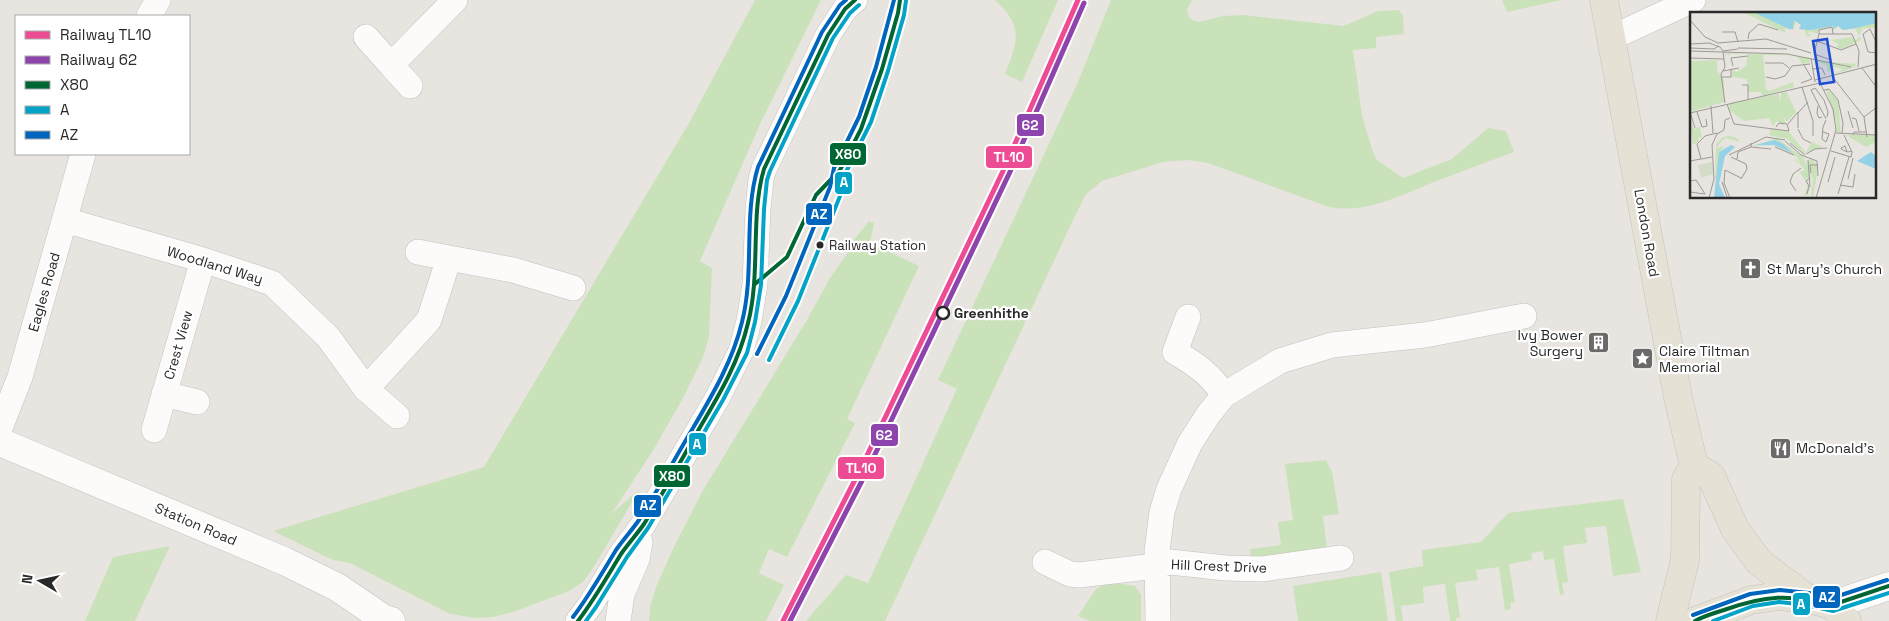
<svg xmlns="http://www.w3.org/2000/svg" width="1889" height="621" font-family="'Space Grotesk',sans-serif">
<rect width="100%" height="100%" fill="#e8e4e0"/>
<path fill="#cae2b9" d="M755,0H821L760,124L700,261L712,268L709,336L704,355L682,400L652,452L612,513L639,490L595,565L583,582L569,591L513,612L493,617L475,618L450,614L350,563L333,560L273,531L484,467L689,123Z
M995,0H1058L1022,82L1005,74C1018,40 1024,27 995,0Z
M1111,0H1192L1187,10L1188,15L1192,20L1199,22L1223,16L1243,15L1344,26L1378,11L1399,10L1403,16L1404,34L1376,37V48L1353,50L1362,116L1372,149L1377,160L1403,178L1452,159L1488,128L1506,131L1514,152C1487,162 1461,172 1434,182C1401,195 1363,216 1326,206L1208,163L1188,160L1163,162L1102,181L1086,194L1075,216L885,621H806L846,575L868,583L957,389L938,380L1078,82Z
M1502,0H1561L1507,12Z
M869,221L874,223L870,243L919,266L847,419L855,423L787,557L769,549L759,573L784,585L766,621H649L650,607L656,587L673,549L702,492L807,320L830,278L847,254L854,240Z
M1326,460L1332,472L1339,514L1323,516L1327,549L1251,561L1250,549L1281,545L1278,522L1293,520L1285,464Z
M1623,499L1641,572L1613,576L1606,526L1585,528L1587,543L1563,546L1568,582L1562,583L1564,594L1560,595L1554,559L1544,560L1543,551L1532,553V560L1509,564L1515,602L1510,603L1511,609L1505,610L1499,567L1476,570L1478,580L1455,583L1460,617L1456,618V621H1450L1445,584L1423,587L1424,603L1401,606L1403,621H1396L1389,572L1423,566L1422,550L1481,542L1508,513Z
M170,546L135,621H85L113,557Z
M1381,572L1388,621H1298L1293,586Z
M1106,584H1123L1135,586L1141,595V621H1090L1078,616L1096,589Z"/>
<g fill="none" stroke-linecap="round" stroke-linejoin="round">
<defs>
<path id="street" d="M149,16L158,0
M366,37L391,65L455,0
M1611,38L1693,0
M391,65L410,86
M65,220L203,260L272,283L328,337L366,389L429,320L449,258L513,270L573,288
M418,252L449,258
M1188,317L1175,352C1197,365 1210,374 1224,395
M366,389L397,416
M164,394L197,402
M0,428L20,377L83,154
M154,430L203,260
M1045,562L1070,574L1079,575L1156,566L1170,562L1226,568L1262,569L1341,558
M578,621L591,604L622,553L643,525L718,397L741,351L749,321L755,284L758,209L761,179L764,169L828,35L845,9L855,0
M618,621L622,594L637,559L640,542
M1158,621L1157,551L1162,512L1169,489L1190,443L1208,415L1224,395L1280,361L1332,345L1425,335L1524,316"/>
<path id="secondary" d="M0,442L284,561L337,587L384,619L391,621
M1832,605L1889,586"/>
<path id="primary" d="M1604,0L1678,397L1694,466L1686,479L1685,560L1670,621
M1694,466L1711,476L1735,529L1759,562L1808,599
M1695,621L1751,600L1779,596L1808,599L1832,605L1847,621"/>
</defs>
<use href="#street" stroke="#c2c0c1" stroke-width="26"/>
<use href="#secondary" stroke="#c2c0c1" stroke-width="29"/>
<use href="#primary" stroke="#c4c3c1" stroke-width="29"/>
<use href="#street" stroke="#fcfbfa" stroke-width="25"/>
<use href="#secondary" stroke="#fcfbfa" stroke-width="28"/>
<use href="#primary" stroke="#e5e1d4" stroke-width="28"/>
<defs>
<path id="bus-1" d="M755,284L787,257L816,195L840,170L861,129L882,69L898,13L900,0
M1832,605L1889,586
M578,621C594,600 607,577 621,554C628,544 637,534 644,524C663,493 681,461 699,429C719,395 739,362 748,323C761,273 750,216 764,169L828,35L845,9L855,0
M1695,621C1704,616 1714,613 1724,610C1766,595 1789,594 1832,605"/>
<path id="bus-2" d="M769,360L798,301L842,191L846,172L871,122L888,71L904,15L906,1
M586,621L596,607L627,557L648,528L723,400L747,353L755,322L761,285L764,209L767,180L770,171L833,38L850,13L859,5
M1713,621L1753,606L1779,602L1807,605L1833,611L1889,593"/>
<path id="bus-3" d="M757,354L786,296L830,187L834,168L859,117L876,67L894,0
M1693,615L1750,594L1780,590L1809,593L1832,598L1887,580
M573,617C589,596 602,573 616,550C623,540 632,530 639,520C658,490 675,458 693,428C713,394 733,360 742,322C755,271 743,216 758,167L822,32L840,5L846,0"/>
</defs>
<use href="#bus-1" stroke="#fff" stroke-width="8"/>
<use href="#bus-2" stroke="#fff" stroke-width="8"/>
<use href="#bus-3" stroke="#fff" stroke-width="8"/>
<use href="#bus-1" stroke="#063" stroke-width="4"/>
<use href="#bus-2" stroke="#02a3c6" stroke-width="4"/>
<use href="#bus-3" stroke="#0065bd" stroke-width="4"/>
<defs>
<path id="rail-1" d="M783,621L861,468L1003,171L1078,0"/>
<path id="rail-2" d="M790,621L867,471L1009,174L1084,3"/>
</defs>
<use href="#rail-1" stroke="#fff" stroke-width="9"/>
<use href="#rail-2" stroke="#fff" stroke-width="9"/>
<use href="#rail-1" stroke="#ee4b95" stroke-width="5"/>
<use href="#rail-2" stroke="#8e44ad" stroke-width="5"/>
</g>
<defs>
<symbol id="church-square" viewBox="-11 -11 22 22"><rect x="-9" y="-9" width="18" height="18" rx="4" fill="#6c6a69" stroke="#fff"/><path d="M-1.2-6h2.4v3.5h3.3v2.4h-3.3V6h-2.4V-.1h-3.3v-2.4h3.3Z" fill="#fff"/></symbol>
<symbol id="building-square" viewBox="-11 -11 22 22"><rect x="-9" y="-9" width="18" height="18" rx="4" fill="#6c6a69" stroke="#fff"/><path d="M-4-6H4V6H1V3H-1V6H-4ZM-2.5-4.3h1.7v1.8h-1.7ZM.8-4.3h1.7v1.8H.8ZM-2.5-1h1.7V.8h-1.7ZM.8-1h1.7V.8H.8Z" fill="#fff"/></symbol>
<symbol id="sight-square" viewBox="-11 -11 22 22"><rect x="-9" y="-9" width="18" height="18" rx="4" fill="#6c6a69" stroke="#fff"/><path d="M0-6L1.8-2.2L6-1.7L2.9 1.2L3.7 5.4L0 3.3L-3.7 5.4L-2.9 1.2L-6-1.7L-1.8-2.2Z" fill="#fff"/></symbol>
<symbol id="restaurant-square" viewBox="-11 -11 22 22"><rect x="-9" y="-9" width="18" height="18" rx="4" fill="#6c6a69" stroke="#fff"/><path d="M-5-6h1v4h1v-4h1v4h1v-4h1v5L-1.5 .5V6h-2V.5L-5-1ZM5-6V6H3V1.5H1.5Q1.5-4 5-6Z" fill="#fff"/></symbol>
</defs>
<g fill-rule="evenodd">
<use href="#church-square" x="1738" y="256" width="25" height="25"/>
<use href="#building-square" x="1586" y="330" width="25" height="25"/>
<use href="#sight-square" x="1630" y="346" width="25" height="25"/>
<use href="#restaurant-square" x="1768" y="436" width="25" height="25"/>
</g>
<circle fill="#292929" stroke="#fff" stroke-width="2" cx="820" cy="245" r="4.5"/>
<circle fill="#fff" stroke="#292929" stroke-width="2.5" cx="943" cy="313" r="6"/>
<g text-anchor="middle" stroke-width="4.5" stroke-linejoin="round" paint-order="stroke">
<g font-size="13" fill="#292929" stroke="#fff" text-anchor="start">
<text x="829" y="250">Railway Station</text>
</g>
<g font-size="14" fill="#292929" stroke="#fff">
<text transform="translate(1647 233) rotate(80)" y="5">London Road</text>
<text transform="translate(215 265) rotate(17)" y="5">Woodland Way</text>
<text transform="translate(44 292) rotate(-74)" y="5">Eagles Road</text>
<text transform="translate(178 345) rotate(-74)" y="5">Crest View</text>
<text transform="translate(196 524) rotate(23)" y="5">Station Road</text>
<text transform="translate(1219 566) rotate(2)" y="5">Hill Crest Drive</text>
</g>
<g font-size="14" fill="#292929" stroke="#fff" text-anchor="start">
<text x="1767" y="274">St Mary's Church</text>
<text x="1583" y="340" text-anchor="end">Ivy Bower<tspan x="1583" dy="16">Surgery</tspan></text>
<text x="1659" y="356">Claire Tiltman<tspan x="1659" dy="16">Memorial</tspan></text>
<text x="1796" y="453">McDonald's</text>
</g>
<g font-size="14" font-weight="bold" fill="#292929" stroke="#fff" text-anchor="start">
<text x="954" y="318">Greenhithe</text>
</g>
</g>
<g transform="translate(1690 12)">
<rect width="186" height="186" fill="#e8e4e0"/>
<path d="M53,0L186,3V16H173L169,24L165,16L153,18L148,14L143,18V14L129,18L127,22L119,19L118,23L121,21L120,25L116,23L115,18L109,17L111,13L106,10L103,18L95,16V21ZM170,24L171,28L152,37L147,36L148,32L141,28L162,25L165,29ZM35,41L93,42L105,43L120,46L119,51L112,52L107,43H73L76,77L79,79L103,70L104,75L72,84L71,80H58L57,67L42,65V58L47,60L56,54L58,42H40L39,45L38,41L35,45ZM123,47L155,55H162L139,50L166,52L165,55L142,63L153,57L141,54L139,62L136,53L125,49L126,56ZM27,48V58L34,68V90L0,100V49ZM138,77L148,89L151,122L147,121L146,108L136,78ZM96,79L106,100L97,110L92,102L96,111L92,113L87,109L83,114L79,106L54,109L39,98V91L89,82L91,90V81ZM0,108L4,117L10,115L12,126L9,124L8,130L3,133ZM81,116L99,120L116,141L122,130L133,135L114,141L97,127L79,123ZM156,123H186V130L176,135ZM40,124L45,125L51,130L35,126L26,136L35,134L29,140L28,171L25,182L26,132L33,125ZM87,126L114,146L116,154V148L117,153L120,147L124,148L128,156L123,186L121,182L123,168L120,156L121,167L116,166L120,176L116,186V182L114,184L118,173L109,159H114V156L105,148L99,150L106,147L111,152L107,145L83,133L62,134ZM85,128L93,132L103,140L83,133H65Z" fill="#cae2b9" fill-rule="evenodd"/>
<path d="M22,150L23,162L11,166L8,153Z" fill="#d4dcc7"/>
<path d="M63,0H186V11L166,16L153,18L148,14L143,18V14L121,18L109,17L111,13L104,8L103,17H99ZM85,128L93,132L103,141L84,133H65ZM41,133L45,135L35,144L29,172L35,186H24L29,140ZM181,140L186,144V157L167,149Z" fill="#94d2e8"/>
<path fill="none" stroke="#9c9997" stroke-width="1" d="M0,8L15,25L28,31L76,27L121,41M32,20H45L48,30M129,22V18L142,15L143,22M173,22L178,40L187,41M173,22L180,17L187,32M58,27L59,21L69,12L88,18M127,29L151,38L166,32M0,32L19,31L30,35L33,39L48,37M0,36L24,37L29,34M48,36L97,37M0,39L97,42L161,55M33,40L35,55M124,41L129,22H162L169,39L168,55M124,42L141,48M0,46L34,47M121,46L125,70M75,51H93L99,56M43,54L41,46L58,44M35,55L31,62L35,91M172,56L187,76M122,57L132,56L135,63M33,59L49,56M142,64L174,105L177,125M32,65H41V57M76,65L85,67L95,64L102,54L120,52M125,68L187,52M111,71L122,67L114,53M52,73H58V87M112,75L123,109V124M134,78L139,77L148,88L153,111L152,122M37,92L44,112L99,119L97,112L89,111L86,115M21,94L23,121M128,94L127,101L129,106L132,105M158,99L163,116M0,100L5,116M7,100L12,115L17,114L16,107M0,101L130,71M174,105L187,95M162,106L166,107L169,119M136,107L121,78L125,76L134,88L138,100L137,105M98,112L108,100M108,116V101L118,90M108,117L113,127L121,131M133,120L139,122L136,130L132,127L133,115L136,108M146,121L187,123M163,123L164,120H177M95,129L111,143L127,149L128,164M100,131L115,143M61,135L81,137M85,135L104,143M141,139L161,145L162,140L154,123M157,140L155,134L151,136V137L155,139L158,140L162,139M116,142L125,137L137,136M39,143L76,125L95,128M41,145L56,152L57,157L51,167M11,147L7,132L15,124L27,121M47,147L48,140L61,135V131M118,148L120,175M0,149L22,145M121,161L120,153H128M158,167L163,146M0,169L6,168L15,182L0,180M32,170L37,185M138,170L145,145M150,173L163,175L165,162M106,179L100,170L103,162L111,156M117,182L119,174L116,169L120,166M148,182L159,145M19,186L24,167L22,133L27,122L34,118L35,108L40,106M40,186L34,171L35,158L51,166M126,186L146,118L143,97L130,71"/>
<path fill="#1d4ed8" fill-opacity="0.15" stroke="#1d4ed8" stroke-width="2.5" d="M137,27L144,70L130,72L123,29Z"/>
<rect width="186" height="186" fill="none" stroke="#292929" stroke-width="2.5"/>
</g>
<g stroke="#fff" stroke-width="2">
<rect x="1016" y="113" width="29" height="24" rx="5" fill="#8e44ad"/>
<rect x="829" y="142" width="38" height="24" rx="5" fill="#063"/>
<rect x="985" y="145" width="48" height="24" rx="5" fill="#ee4b95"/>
<rect x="834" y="171" width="19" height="24" rx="5" fill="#02a3c6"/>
<rect x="805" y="202" width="28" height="24" rx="5" fill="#0065bd"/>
<rect x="870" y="423" width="29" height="24" rx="5" fill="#8e44ad"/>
<rect x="688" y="432" width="19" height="24" rx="5" fill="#02a3c6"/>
<rect x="837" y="456" width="48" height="24" rx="5" fill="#ee4b95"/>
<rect x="653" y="464" width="38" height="24" rx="5" fill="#063"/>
<rect x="633" y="494" width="29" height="24" rx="5" fill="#0065bd"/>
<rect x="1812" y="585" width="29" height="24" rx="5" fill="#0065bd"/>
<rect x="1792" y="592" width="19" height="24" rx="5" fill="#02a3c6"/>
</g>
<g font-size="14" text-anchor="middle" font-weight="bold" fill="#fff">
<text x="1030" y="130">62</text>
<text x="848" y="159">X80</text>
<text x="1009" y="162">TL10</text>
<text x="844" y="187">A</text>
<text x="819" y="219">AZ</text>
<text x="884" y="440">62</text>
<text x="697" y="449">A</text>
<text x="861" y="473">TL10</text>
<text x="672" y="481">X80</text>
<text x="648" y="510">AZ</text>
<text x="1827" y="602">AZ</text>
<text x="1801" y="609">A</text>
</g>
<rect x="15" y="15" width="175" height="140" fill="#ffffff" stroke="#a9a9a9"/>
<rect x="25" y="31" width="25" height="8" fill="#ee4b95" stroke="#a9a9a9"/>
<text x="60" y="40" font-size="15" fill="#292929">Railway TL10</text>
<rect x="25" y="56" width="25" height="8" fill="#8e44ad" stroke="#a9a9a9"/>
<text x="60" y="65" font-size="15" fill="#292929">Railway 62</text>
<rect x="25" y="81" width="25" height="8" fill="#006633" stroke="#a9a9a9"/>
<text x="60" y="90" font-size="15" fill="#292929">X80</text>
<rect x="25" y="106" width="25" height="8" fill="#02a3c6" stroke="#a9a9a9"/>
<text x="60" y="115" font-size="15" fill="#292929">A</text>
<rect x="25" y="131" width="25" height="8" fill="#0065bd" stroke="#a9a9a9"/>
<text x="60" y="140" font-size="15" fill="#292929">AZ</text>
<g transform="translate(40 581) rotate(279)" stroke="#ffffff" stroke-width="4" paint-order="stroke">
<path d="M0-4L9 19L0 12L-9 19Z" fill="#292929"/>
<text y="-8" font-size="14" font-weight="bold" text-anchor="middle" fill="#292929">N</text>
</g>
</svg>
